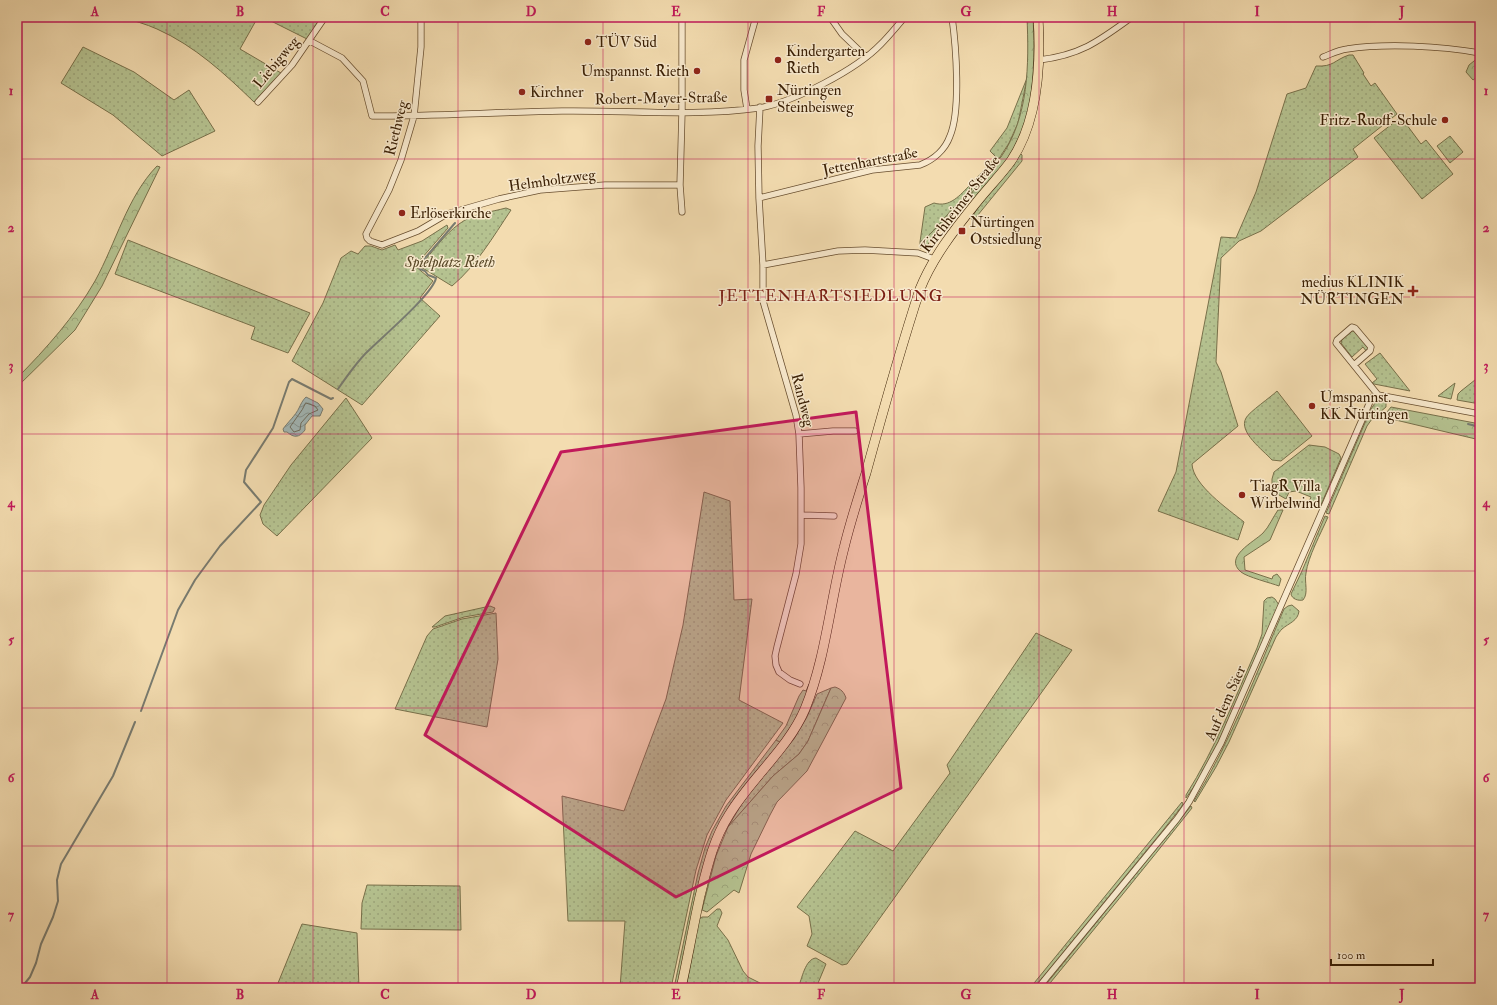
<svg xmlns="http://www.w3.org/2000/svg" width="1497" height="1005" font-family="'IM FELL Double Pica',serif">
<defs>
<pattern id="grass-dots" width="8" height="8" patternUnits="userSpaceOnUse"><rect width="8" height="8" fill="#b5c290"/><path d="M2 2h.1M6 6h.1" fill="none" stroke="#9ca67b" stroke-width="1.8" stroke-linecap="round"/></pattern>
<pattern id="forest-crowns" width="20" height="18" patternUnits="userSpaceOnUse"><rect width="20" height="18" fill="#b5c290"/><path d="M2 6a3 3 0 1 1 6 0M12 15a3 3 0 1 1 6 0" fill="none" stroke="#9ca67b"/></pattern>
<pattern id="water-waves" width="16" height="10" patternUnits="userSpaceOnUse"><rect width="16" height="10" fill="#a2b8b8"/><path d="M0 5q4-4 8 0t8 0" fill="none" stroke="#859593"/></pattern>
</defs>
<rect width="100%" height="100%" fill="#f3dcb0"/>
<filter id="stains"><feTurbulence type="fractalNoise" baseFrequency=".005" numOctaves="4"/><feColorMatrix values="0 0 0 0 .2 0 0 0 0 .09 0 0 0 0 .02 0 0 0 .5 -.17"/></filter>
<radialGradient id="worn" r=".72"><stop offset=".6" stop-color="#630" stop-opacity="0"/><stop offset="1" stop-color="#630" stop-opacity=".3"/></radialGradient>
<path fill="url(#grass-dots)" stroke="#78704a" d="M122,17H258L240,49L281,73L254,102C225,74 195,46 157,29C146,24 134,21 122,17Z
M263,17H321L307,39Z
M83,47L134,72L174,100L189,90L215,131L162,156L113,115L61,83Z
M1349,55H1353L1364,73L1363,74L1371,86L1375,83L1397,114L1353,149L1358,157L1261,231L1239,241L1221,258L1216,362L1221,372L1238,426L1192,464C1193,485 1228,509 1244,522L1238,540L1158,511L1176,472L1221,237L1236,238L1256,192L1287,94L1306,88L1316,66C1334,67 1334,60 1349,55Z
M1027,78L1018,123L1009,143L1000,157L981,179L970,196L973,182L996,157L990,151L1007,128Z
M1401,117L1421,144L1426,140L1453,174L1422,199L1374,138Z
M1450,136L1463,152L1450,163L1437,146Z
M1020,153L1022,155V161L973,221L971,219L980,204Z
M970,185L968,203L960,209L958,205L955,206L926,239L920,242L925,207L934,203C950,208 960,195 970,185Z
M506,208L511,210C493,237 476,266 452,286L421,267V265C433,251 444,235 459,224C472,214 491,212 506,208Z
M447,225L448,228L415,266L433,281L420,298L440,316L362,405L292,361L323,303L341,258L351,251L358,254L365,246H371L382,250L395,245L398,250L422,241Z
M128,240L310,313L288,353L251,339L255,327L115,274Z
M1352,331L1357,332L1368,347L1367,352L1363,347L1352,357L1341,343L1342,339Z
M1380,353L1410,391L1374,384L1372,383L1377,379L1365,364Z
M1480,376V404L1457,400L1458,394L1461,391Z
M1455,383L1451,399L1438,396Z
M1277,391L1312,436L1281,461L1272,460C1263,450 1238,432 1246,418C1249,412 1271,397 1277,391Z
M346,398L372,438L277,536L263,524L260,515L264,505L291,465Z
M1383,400L1386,403V407L1372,419L1367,426L1329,514L1326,513L1371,409L1375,403Z
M1309,445L1325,447L1339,454L1341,458L1320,507L1309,502L1311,497L1296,491L1289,492L1286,499L1279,495L1272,487V479L1274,472Z
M704,492L730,501L734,600L752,599L739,700L783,723L726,800L707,835L696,870L671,988H620L625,921H568L562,796L624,811L666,699L683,625Z
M1325,516L1328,517C1321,533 1308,557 1306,573C1304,582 1309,593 1303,600C1298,601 1292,599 1291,594L1302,571Z
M1272,597L1275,599L1279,605L1216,748L1203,774L1186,798V795C1215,749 1235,698 1257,648L1262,634L1264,601L1267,598Z
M1292,605L1299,611C1298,621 1289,623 1282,629C1280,631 1278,634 1276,637L1229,742L1216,767L1195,802L1194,801C1231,741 1256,674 1284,609L1288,606Z
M490,606L495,608L493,612L464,617L435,627H432L445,616Z
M496,613L498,659L487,727L395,709L427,636L433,629L462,619Z
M1036,633L1072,650L847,964L842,965L807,946L812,934L809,916L797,907L855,831L893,851L950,773L947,765Z
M831,688L808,741L799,754L773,776L728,827L744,800L794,739L807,717L817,694Z
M776,740L780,742L747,783L719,824L678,988H674L698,873L705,848L712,831L726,806Z
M1182,802L1183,804L1182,806L1164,829L1034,988H1030Z
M1191,806L1192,808C1144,869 1095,928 1046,988H1043Z
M367,885L460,886L461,930L361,929L362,903Z
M717,909H720L722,913L717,926L728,940L743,971L748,977L760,983V988H686L699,919L702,917H708Z
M302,924L357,933L359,988H276Z
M816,958L826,964L816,988H798C802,979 805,959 816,958Z"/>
<path fill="url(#forest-crowns)" stroke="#78704a" d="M1027,17H1033C1035,55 1035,116 1014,150C1003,168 988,183 974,200L970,196C974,190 978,183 982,178C988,171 995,164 1001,157C1029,117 1029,64 1027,17Z
M1479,57L1480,75L1473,80L1466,72L1469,65Z
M157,166L160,167L102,286L75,330L17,387V378C46,349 75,316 95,281C116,243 127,197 157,166Z
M958,205L960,209L934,235L927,246L920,248V242C931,236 946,216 955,206Z
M1391,407L1480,424V440L1383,417Z
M1278,510H1283L1270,540L1244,557L1245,570L1272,579L1273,576L1277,574L1281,579L1279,586C1271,583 1247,577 1241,572C1223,557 1254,542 1263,533C1269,527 1273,517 1278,510Z
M809,684L811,685L798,716L780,742L776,740L786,726L799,696L803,690L806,691Z
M835,687C841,689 844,692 846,698L807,771L777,802L770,815L751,854L739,893L734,890L707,912L702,910L716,856L728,827L773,776L799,754L808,741L831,688Z"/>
<path fill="url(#water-waves)" stroke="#787b70" d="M306,397L318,403L323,409L320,416H312L305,425V430C299,438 294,438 287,432H284L283,429C287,423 296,415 299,408C301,404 302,401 306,397Z"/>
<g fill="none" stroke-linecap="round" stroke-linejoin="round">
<path stroke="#6e6c5e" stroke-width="1" d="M306,403L315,406L318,410L309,414L301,423L300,430L294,432L290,427L302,410Z"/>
<path stroke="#787b70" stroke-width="2" d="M338,389C347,376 356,363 367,352C381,338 433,294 436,278L428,275L425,271L420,269L419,265L455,223
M1468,424L1480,427
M141,711L178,610L195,580L220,546L261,502L244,482L246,470L273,428L289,382L292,379L331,399L333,398
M21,988L30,977L36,963L41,944L53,917L58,901L57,880L61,864L113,776L135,722"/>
<defs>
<path id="minor" d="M421,17V47L414,116L401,160L389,190L366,234L367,238L370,241L382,245L418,231L447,214L499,199L540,190L605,185H680
M830,17L842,34L866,57
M310,41L342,58L363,81L372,116C435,116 499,112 562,111C627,110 694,117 759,108C794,102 856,70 881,44C889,36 897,26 905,17
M1323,57C1331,54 1339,50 1347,49C1386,43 1441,46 1480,53
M1039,60C1081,55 1099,41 1132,17
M258,102L292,65L325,17
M760,107L758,146L759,198L763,265V301L796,415L799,434L801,488V544L796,574L777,647L775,656L776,665L779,672L790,680L800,684
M747,109L744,90V60L756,17
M759,198L872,170L920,165C933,160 945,150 950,136C961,110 956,46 952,17
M682,212L680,185L682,112V17
M763,265L838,251L865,250L918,253L934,259
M1354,365L1370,351L1371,347L1355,328L1352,327L1337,340L1336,343L1378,395
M799,434L833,431H855
M802,515L834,516
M1038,988L1177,819L1189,802L1221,743L1372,397L1378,395L1480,414"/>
<path id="primary" d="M681,988C688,957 693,927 700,896C707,868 713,840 729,815C751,778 788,749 805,709C826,658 830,601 844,548C850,523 858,498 866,473C883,411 900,350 920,289C933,257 954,230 976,203C987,189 1000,176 1011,161C1038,121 1041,63 1038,17"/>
</defs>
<use href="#minor" stroke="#684e2f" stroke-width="7"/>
<use href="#primary" stroke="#3a1f04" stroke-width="10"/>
<use href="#minor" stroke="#f7e8cc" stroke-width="5.5"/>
<use href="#primary" stroke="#f3dcb0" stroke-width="9"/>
</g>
<path fill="#c2185b" fill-opacity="0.2" stroke="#c2185b" stroke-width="3" stroke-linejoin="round" d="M856,412L901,788L676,897L425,735L561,452Z"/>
<path fill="none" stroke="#c2185b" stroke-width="1" stroke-opacity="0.55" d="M167,17V988M313,17V988M458,17V988M603,17V988M748,17V988M894,17V988M1039,17V988M1184,17V988M1330,17V988M17,159H1480M17,297H1480M17,434H1480M17,571H1480M17,708H1480M17,846H1480"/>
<g fill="#8f2418" stroke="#f7e8cc" stroke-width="1.5">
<circle cx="588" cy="42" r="4"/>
<circle cx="778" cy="60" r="4"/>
<circle cx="697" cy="71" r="4"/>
<circle cx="522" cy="92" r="4"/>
<rect x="765" y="95" width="8" height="8" rx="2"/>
<circle cx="1445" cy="120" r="4"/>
<circle cx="402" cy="213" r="4"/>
<rect x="958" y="227" width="8" height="8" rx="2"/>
<path d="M1411 285h4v4h4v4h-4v4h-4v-4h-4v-4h4z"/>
<circle cx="1312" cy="406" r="4"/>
<circle cx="1242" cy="495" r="4"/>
</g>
<g text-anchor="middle" stroke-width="3" stroke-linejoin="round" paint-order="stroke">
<g font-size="15" fill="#3a1f04" stroke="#f7e8cc" text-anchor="start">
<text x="596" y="47">TÜV Süd</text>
<text x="786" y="56">Kindergarten<tspan x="786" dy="17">Rieth</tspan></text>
<text x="689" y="76" text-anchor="end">Umspannst. Rieth</text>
<text x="777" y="95">Nürtingen<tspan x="777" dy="17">Steinbeisweg</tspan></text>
<text x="530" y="97">Kirchner</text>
<text x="1437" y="125" text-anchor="end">Fritz-Ruoff-Schule</text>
<text x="410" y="218">Erlöserkirche</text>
<text x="970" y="227">Nürtingen<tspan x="970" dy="17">Ostsiedlung</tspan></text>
<text x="1404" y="287" text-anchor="end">medius KLINIK<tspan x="1404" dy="17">NÜRTINGEN</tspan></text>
<text x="1320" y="402">Umspannst.<tspan x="1320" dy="17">KK Nürtingen</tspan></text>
<text x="1250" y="491">TiagR Villa<tspan x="1250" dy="17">Wirbelwind</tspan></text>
</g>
<g font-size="15" fill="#3a1f04" stroke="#f7e8cc">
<text transform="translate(276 62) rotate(-50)" y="5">Liebigweg</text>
<text transform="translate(661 98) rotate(-1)" y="5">Robert-Mayer-Straße</text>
<text transform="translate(396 128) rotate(-76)" y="5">Riethweg</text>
<text transform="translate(870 161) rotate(-11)" y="5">Jettenhartstraße</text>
<text transform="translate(552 180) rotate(-8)" y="5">Helmholtzweg</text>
<text transform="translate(960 204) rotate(-52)" y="5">Kirchheimer Straße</text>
<text transform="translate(803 400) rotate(76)" y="5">Randweg</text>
<text transform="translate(1225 703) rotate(-66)" y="5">Auf dem Säer</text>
</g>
<g font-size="15" font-style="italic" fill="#594827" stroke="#f7e8cc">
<text x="450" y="267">Spielplatz Rieth</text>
</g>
<g font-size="16" letter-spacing="1" fill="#7a1f14" stroke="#f7e8cc">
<text x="831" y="301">JETTENHARTSIEDLUNG</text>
</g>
</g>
<rect width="1497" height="1005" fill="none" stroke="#f3dcb0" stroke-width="44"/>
<path d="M1331 959v6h102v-6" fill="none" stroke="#3a1f04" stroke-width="2"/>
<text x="1337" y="959" font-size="12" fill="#3a1f04" stroke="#f7e8cc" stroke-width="3" paint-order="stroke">100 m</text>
<rect x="22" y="22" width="1453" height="961" fill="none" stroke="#c2185b" stroke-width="1.5"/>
<g font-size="13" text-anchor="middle" font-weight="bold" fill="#c2185b">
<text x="95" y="16">A</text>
<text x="240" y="16">B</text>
<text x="385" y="16">C</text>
<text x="531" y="16">D</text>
<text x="676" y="16">E</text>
<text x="821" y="16">F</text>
<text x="966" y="16">G</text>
<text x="1112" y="16">H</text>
<text x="1257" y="16">I</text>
<text x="1402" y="16">J</text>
<text x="11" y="95">1</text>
<text x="1486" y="95">1</text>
<text x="11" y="232">2</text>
<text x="1486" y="232">2</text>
<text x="11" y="370">3</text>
<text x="1486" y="370">3</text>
<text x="11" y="507">4</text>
<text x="1486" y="507">4</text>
<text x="11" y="644">5</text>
<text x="1486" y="644">5</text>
<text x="11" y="782">6</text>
<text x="1486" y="782">6</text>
<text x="11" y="919">7</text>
<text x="1486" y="919">7</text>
<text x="95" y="999">A</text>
<text x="240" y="999">B</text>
<text x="385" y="999">C</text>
<text x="531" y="999">D</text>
<text x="676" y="999">E</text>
<text x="821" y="999">F</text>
<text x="966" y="999">G</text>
<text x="1112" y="999">H</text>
<text x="1257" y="999">I</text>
<text x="1402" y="999">J</text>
</g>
<rect width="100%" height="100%" filter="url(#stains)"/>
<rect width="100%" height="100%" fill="url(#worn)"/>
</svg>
